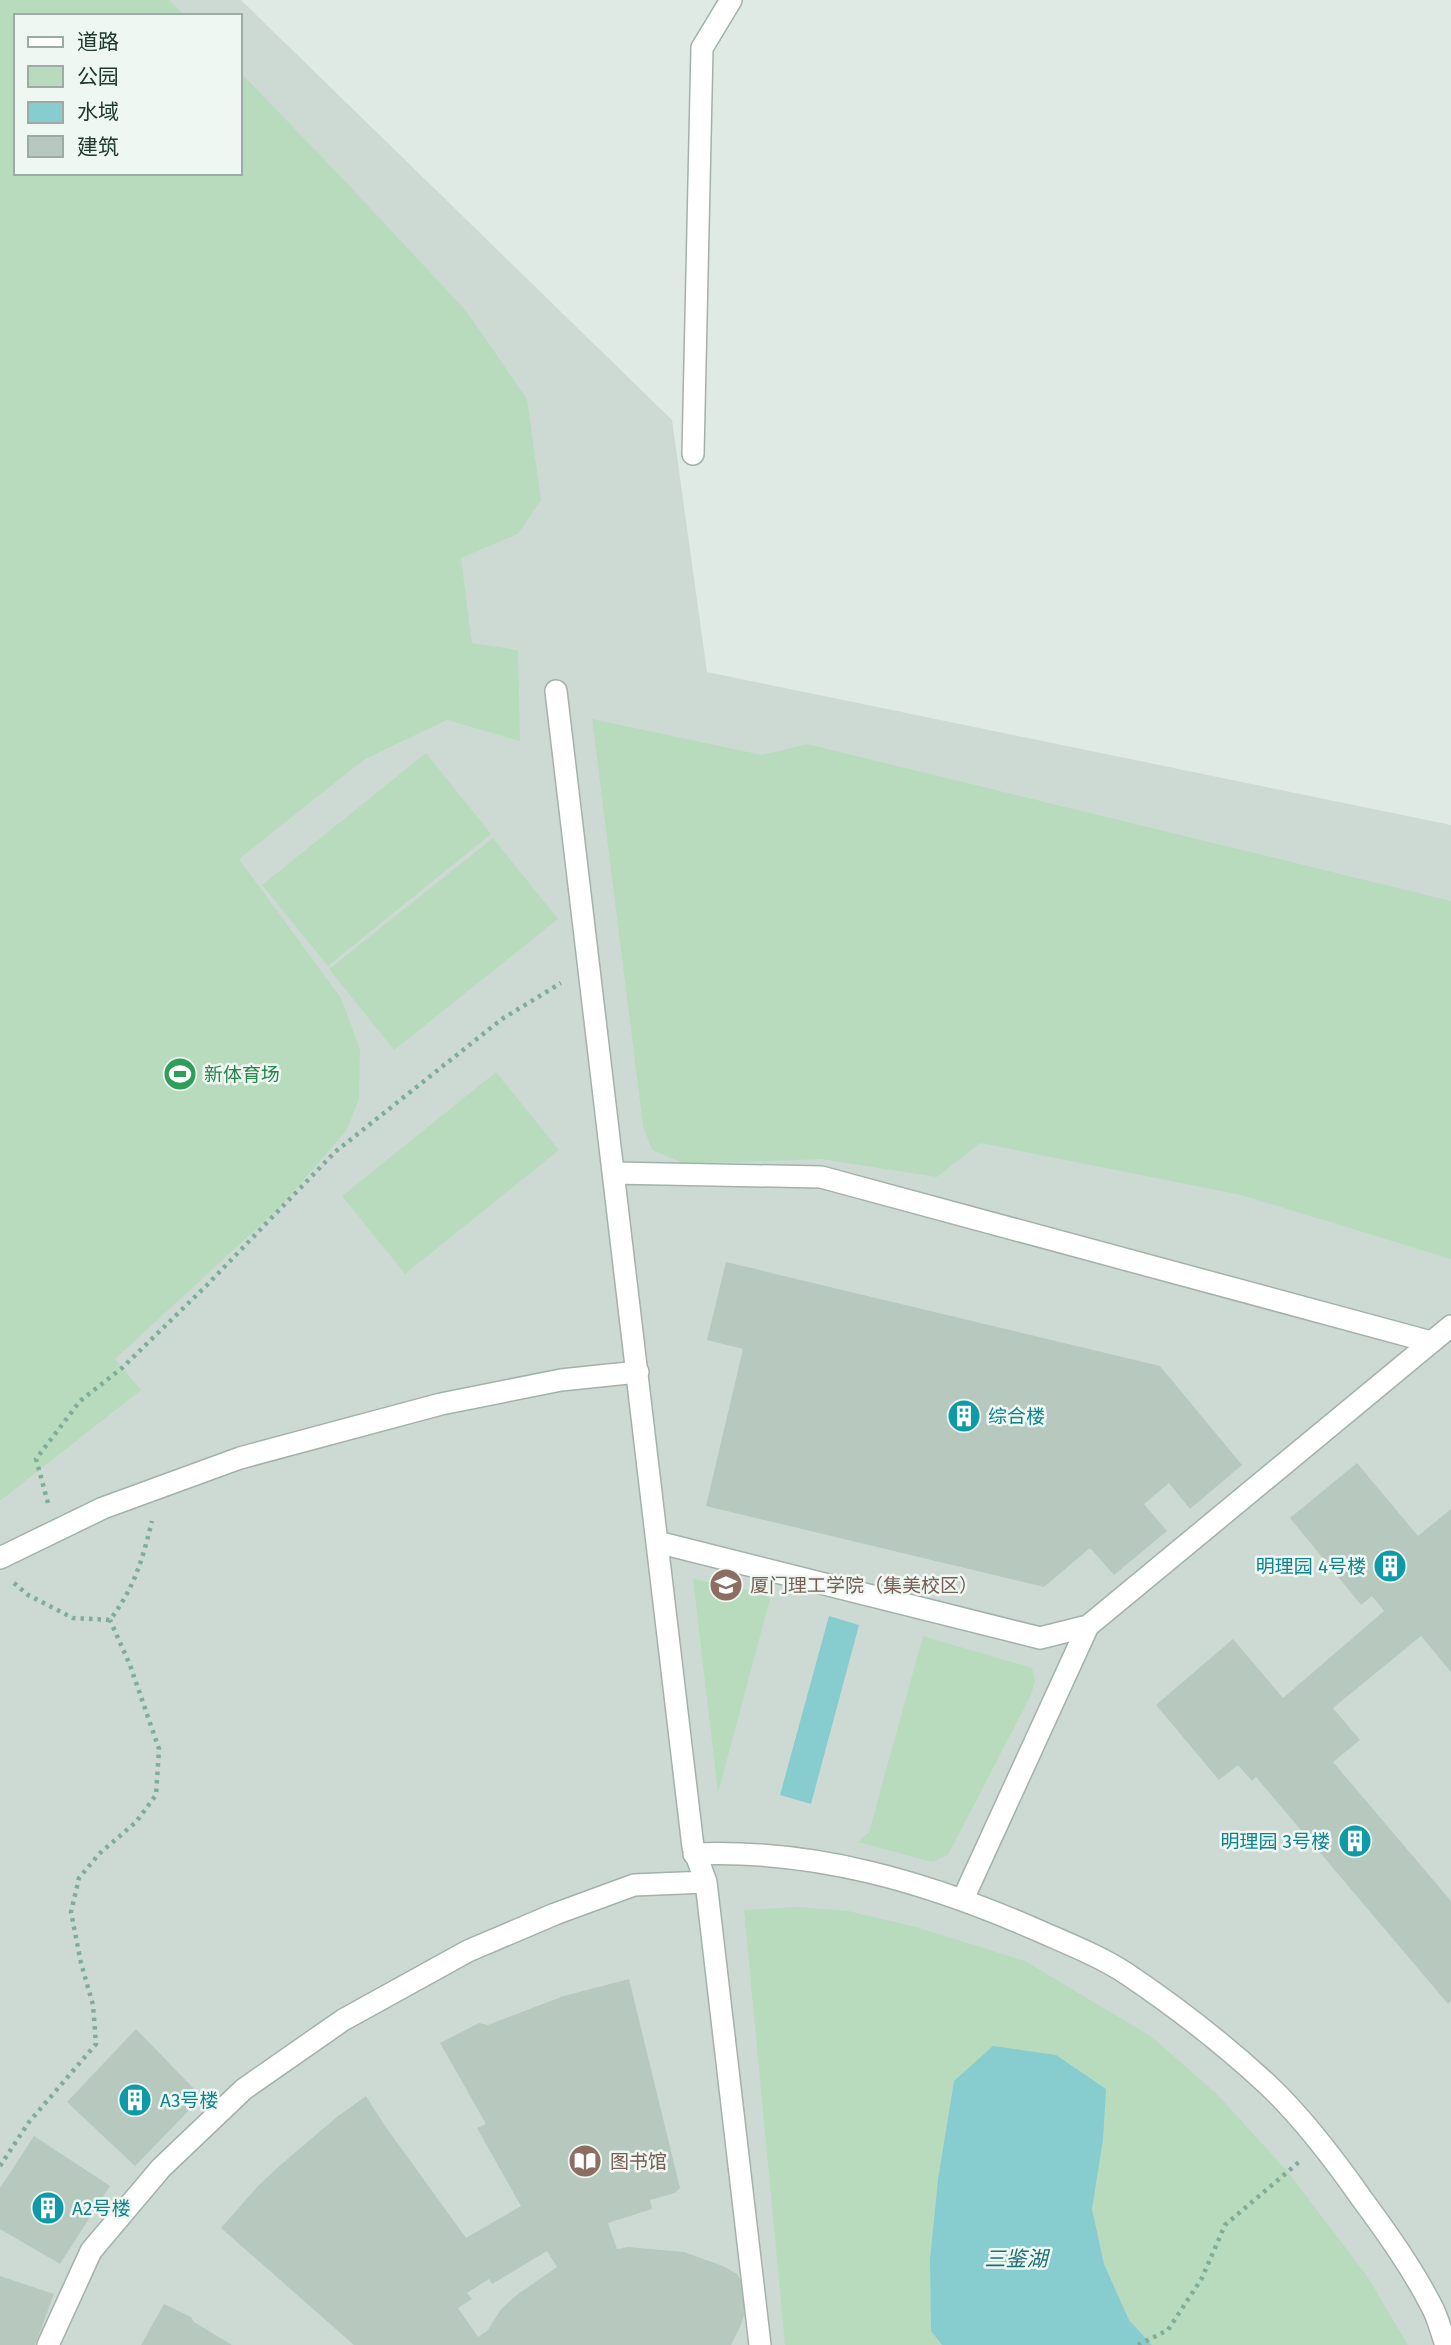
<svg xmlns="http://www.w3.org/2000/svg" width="1451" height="2345" font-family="'Fira Sans','Noto Sans SC',sans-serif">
<rect width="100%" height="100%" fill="#dfeae4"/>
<path fill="#cddad3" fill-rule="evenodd" d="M0,0H241L672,420L707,672L1451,825V2345H0ZM16,16H240V173H16Z"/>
<path fill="#b8dbbd" d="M0,0H169L185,16H16V173H240V72L345,181L467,312L527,399L541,500L518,534L461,558L472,643L518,650L520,741L447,720L365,759L239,859L341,998L360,1049L359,1099L346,1131L279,1208L115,1359L141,1390L0,1501Z
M592,719L762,755L807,744L1451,901V1259L1241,1195L980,1143L937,1177L821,1159L685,1164L652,1150L643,1126Z
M426,753L491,834L328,966L262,885Z
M493,838L558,919L394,1050L329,969Z
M496,1072L559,1150L405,1274L342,1196Z
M693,1579L762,1593L770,1599L718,1793Z
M923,1636L1032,1668L1035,1681L1031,1695L948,1855L932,1862L858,1842L869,1832Z
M797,1907L848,1911L916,1927L1025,1961L1152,2037L1218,2095L1288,2172L1367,2276L1408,2345H1152L1129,2320L1104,2264L1092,2209L1103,2140L954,2081L938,2179L930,2259L931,2331L942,2345H785L744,1910Z"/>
<path fill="#87cccf" d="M829,1616L859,1625L811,1804L780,1795Z
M993,2046L1056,2055L1106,2089L1103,2140L1092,2209L1104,2264L1129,2320L1152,2345H942L931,2331L930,2259L938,2179L954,2081Z"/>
<path fill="#b7c8bf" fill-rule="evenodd" d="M726,1262L1160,1366L1242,1465L1190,1509L1169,1483L1144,1504L1167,1531L1114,1575L1090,1548L1044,1587L706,1506L743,1349L707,1340Z
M1357,1463L1418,1536L1451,1509V1672L1421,1636L1333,1708L1360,1740L1333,1762L1451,1901V2001L1448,2004L1256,1777L1252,1781L1238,1765L1219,1780L1156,1705L1233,1639L1283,1698L1384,1611L1372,1596L1361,1605L1290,1518Z
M629,1979L680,2188L675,2193L650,2200L652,2209L608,2223L617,2249L628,2247L684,2252L723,2266L737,2274L743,2284L746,2309L740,2327L731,2345H354L221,2228L257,2187L277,2168L338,2116L366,2096L383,2123L466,2238L521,2206L477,2128L486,2124L440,2043L479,2023L488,2025L564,1996ZM547,2251L557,2267L518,2294L501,2309L488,2330L478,2337L458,2308L472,2299L467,2293L489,2279L492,2284Z
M136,2029L202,2097L135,2166L67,2102Z
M34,2136L110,2186L60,2264L0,2229V2188Z
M0,2276L54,2294L35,2345H0Z
M164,2304L191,2317L194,2322L232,2345H141Z"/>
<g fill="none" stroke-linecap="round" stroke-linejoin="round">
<defs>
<path id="minor" d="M693,454L702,48L731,0
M556,691L693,1847L706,1882L760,2345
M614,1173L821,1177L1431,1342
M657,1542L1040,1638L1088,1626
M0,1558L103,1508L240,1458L441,1404L561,1380L638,1372
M694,1854C815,1849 927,1882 1037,1930C1066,1943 1100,1956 1127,1974C1176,2007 1225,2045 1268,2085C1304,2119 1334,2159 1362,2199C1387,2233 1412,2268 1431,2305C1438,2317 1441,2332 1446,2345
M963,1899L1088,1626L1451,1326
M48,2345L91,2251L161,2168L244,2089L343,2020L468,1951L555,1914L634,1885L706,1882"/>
</defs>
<use href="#minor" stroke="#a2b2aa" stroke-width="24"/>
<path stroke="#80ad99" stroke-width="4.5" stroke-dasharray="3.5 5" stroke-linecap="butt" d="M48,1503L36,1459L80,1401L122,1368L207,1285L335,1152L502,1019L561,983
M14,1583L28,1595L73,1618L110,1620C135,1586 142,1561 152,1521
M0,2166L29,2122L96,2044L93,2005L81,1963L71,1912L79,1878L99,1854L136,1822L156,1795L159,1749L130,1665L110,1620
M1138,2345L1168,2330L1202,2278L1225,2225L1299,2162"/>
<use href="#minor" stroke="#fff" stroke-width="21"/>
</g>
<defs>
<symbol id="stadium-disc" viewBox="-11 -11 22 22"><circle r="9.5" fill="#2e9e5b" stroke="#eff7f2"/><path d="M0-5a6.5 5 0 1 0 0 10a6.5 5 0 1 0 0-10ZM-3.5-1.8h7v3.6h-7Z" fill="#fff"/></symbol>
<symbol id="building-disc" viewBox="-11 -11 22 22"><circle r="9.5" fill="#0f9aa8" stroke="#eff7f2"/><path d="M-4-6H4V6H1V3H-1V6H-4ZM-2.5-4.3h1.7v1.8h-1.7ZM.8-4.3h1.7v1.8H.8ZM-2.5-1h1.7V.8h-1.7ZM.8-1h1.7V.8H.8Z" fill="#fff"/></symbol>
<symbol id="university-disc" viewBox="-11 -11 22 22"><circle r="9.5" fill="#8d6e63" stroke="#eff7f2"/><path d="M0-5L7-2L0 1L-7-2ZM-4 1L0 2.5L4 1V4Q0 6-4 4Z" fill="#fff"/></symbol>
<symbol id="library-disc" viewBox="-11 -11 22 22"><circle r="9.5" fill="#8d6e63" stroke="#eff7f2"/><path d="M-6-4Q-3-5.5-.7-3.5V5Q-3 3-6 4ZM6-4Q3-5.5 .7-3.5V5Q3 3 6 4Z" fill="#fff"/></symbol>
</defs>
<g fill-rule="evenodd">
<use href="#stadium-disc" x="161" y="1055" width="38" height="38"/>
<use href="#building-disc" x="945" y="1397" width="38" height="38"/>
<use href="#building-disc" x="1371" y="1547" width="38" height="38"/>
<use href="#university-disc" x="707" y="1566" width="38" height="38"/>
<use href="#building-disc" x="1336" y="1822" width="38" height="38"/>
<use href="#building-disc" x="116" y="2081" width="38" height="38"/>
<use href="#library-disc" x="566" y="2142" width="38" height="38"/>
<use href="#building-disc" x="29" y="2189" width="38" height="38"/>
</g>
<g text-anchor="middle" stroke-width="5" stroke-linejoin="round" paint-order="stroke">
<g font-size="19" fill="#27864d" stroke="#eff7f2" text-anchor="start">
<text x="204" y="1081">新体育场</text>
</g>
<g font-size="19" fill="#0d838f" stroke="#eff7f2" text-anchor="start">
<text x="988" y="1423">综合楼</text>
<text x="1366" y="1573" text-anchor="end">明理园 4号楼</text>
<text x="1330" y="1848" text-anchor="end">明理园 3号楼</text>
<text x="160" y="2107">A3号楼</text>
<text x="72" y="2215">A2号楼</text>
</g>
<g font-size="19" fill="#785e54" stroke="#eff7f2" text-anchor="start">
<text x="750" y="1592">厦门理工学院（集美校区）</text>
<text x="610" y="2168">图书馆</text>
</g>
<g font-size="21" font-style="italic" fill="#1c7074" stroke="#eff7f2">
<text x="1016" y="2266">三鉴湖</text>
</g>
</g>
<rect x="14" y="14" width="228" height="161" fill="#eff7f2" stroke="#9caba4" stroke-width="2"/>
<rect x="28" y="37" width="35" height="10" fill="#ffffff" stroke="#9caba4" stroke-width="2"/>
<text x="77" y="49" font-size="21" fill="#203a30">道路</text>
<rect x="28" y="66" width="35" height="21" fill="#b8dbbd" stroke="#9caba4" stroke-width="2"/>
<text x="77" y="84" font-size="21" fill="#203a30">公园</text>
<rect x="28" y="102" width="35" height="21" fill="#87cccf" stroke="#9caba4" stroke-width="2"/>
<text x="77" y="119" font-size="21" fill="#203a30">水域</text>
<rect x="28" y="136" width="35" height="21" fill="#b7c8bf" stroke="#9caba4" stroke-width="2"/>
<text x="77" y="154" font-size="21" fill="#203a30">建筑</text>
</svg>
